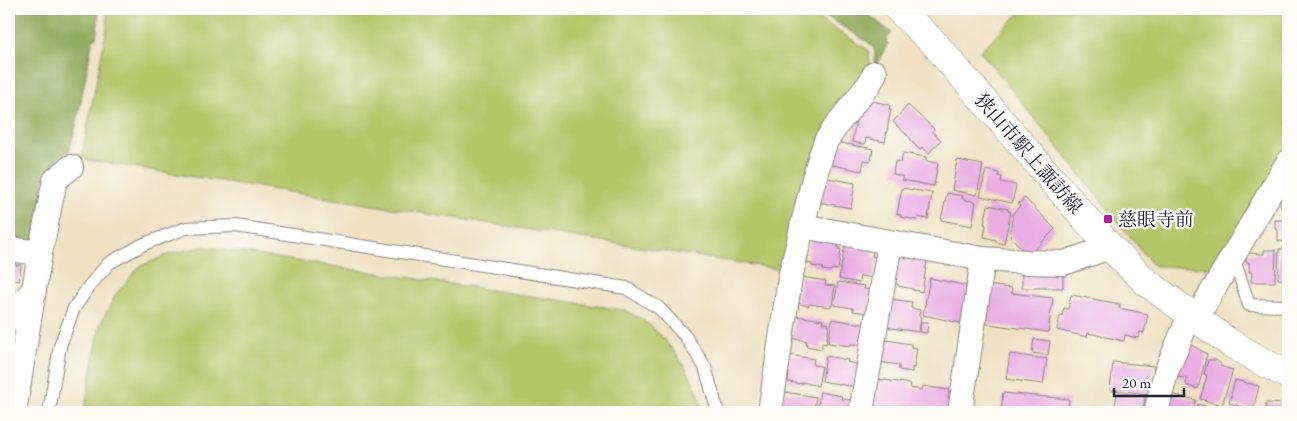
<svg xmlns="http://www.w3.org/2000/svg" width="1297" height="421" font-family="'EB Garamond','Noto Serif JP',serif">
<rect width="100%" height="100%" fill="#fdfcf7"/>
<filter id="ink" filterUnits="userSpaceOnUse"><feTurbulence type="fractalNoise" baseFrequency=".02" numOctaves="2"/><feDisplacementMap in="SourceGraphic" scale="10" xChannelSelector="R" yChannelSelector="G"/><feConvolveMatrix kernelMatrix="1 2 1 2 8 2 1 2 1" color-interpolation-filters="sRGB"/></filter>
<filter id="wash" filterUnits="userSpaceOnUse"><feTurbulence type="fractalNoise" baseFrequency=".0096" numOctaves="4" result="noise"/><feDisplacementMap in="SourceGraphic" scale="20" xChannelSelector="R" yChannelSelector="G"/><feGaussianBlur stdDeviation="1.12" result="paint"/><feColorMatrix in="noise" values="0 0 0 0 0 0 0 0 0 0 0 0 0 0 0 0 0 1.4 0 .05"/><feComposite in="paint" operator="in"/></filter>
<g filter="url(#wash)">
<rect width="100%" height="100%" fill="#efe1c2"/>
<path fill="#b4c568" stroke="#6b7452" d="M107,9H800L809,13L867,49L869,52L870,67L824,130L784,270L81,159L107,28Z
M1024,9H1288V154L1219,268L1154,266L980,51Z
M204,247L624,310C632,314 641,318 648,324C672,344 699,381 703,412H84L100,325L116,294L139,267L169,254Z"/>
<path fill="#8faa5c" stroke="#58664c" d="M9,9H98V24L96,38H93L76,126L69,152L67,156L45,175L35,237L30,244L9,242Z
M814,9H861L892,33L885,41L888,43L875,67C873,55 879,52 868,42Z"/>
<g id="blocks">
<path fill="#e9ace3" d="M868,100L890,105L889,109H891L885,142L866,138L865,144L852,142L857,115L861,116L862,110L864,111L865,104Z
M908,105L934,129L932,132L941,140L929,153L922,147L920,150L910,140L911,139L893,122Z
M836,142L873,149L871,161L864,160L862,171L827,164Z
M903,153L926,157V161L938,163L934,186L902,180V176L893,174L895,161L901,162Z
M957,160L983,165L977,195L952,190Z
M986,170L999,173L998,176L1002,177L1001,182L1016,185L1012,203L980,196Z
M822,177L855,183L851,208L818,202Z
M902,188L932,193L928,219L918,217L917,220L901,217V215L897,214Z
M947,193L963,196L962,199L976,202L972,226L941,220Z
M1281,195H1288V208H1281Z
M1025,198L1055,229L1031,253H1026L1010,236L1012,233L1010,232L1013,213L1020,206L1018,204Z
M988,205L1008,209V211L1011,212L1004,244L996,242V240L984,237L986,225L984,224Z
M1275,220H1288V242L1278,241V230L1275,229Z
M815,238L839,242L838,249H841L838,270L832,269L831,271L822,270L823,268L812,266V264L807,263L810,242Z
M845,245L873,250L872,256L877,257L874,278L860,276L859,283L839,279Z
M1279,249H1288V280L1278,279Z
M1264,250H1276L1275,282H1251L1252,272H1249V262H1246L1247,253L1264,254Z
M901,256L927,261L922,292L913,290V289L898,286V284L893,283L897,259Z
M9,261L15,262V265H21L19,281L9,279Z
M1022,270L1063,272V288H1022Z
M801,277L826,281L825,285L835,286L832,306H830V307L810,304L808,306L800,304L797,300Z
M930,278L972,287L965,324L923,315Z
M838,282L865,286L864,289L872,290L868,313L853,311V308L834,305Z
M986,285L1012,288L1011,293L1053,298L1048,332L981,323Z
M1071,295L1120,304L1119,308L1148,314L1144,333L1140,332L1138,338L1125,335L1124,341L1088,333L1087,337L1057,330L1060,316H1062L1064,308L1068,309Z
M890,299L912,302L911,308L920,310L919,316L921,317L919,332L885,327Z
M795,316L823,320L822,323L829,324L826,344L822,343V349L806,346L807,341L791,338Z
M832,319L868,325L865,346L850,344V346L828,343Z
M921,322H928L927,333L920,332Z
M9,331L19,332L14,365L9,364Z
M1034,339L1050,341L1048,355L1032,353Z
M886,340L911,344V347L917,348L914,368L912,367V372L899,370V365L879,362L882,341L886,342Z
M1184,345H1191L1207,354L1198,389L1186,385L1187,379L1175,376Z
M1010,354L1047,359L1043,384L1006,379Z
M789,355L814,359L813,365L822,366L818,386L802,382V384L788,382L789,372H786Z
M826,356L848,360L847,362L859,365L855,387L822,381Z
M1208,360H1216L1221,364L1220,366L1233,370L1222,405L1200,399L1207,375L1204,374Z
M1113,362L1154,366L1152,394L1110,390Z
M878,379L911,384L910,388L922,390L923,386L949,390L948,398L952,399L949,412H872Z
M1235,380L1259,386L1253,410L1229,403Z
M785,392L816,397L814,412H778Z
M820,392L842,396L841,399L853,400L852,412H817Z
M1003,393L1069,399L1068,412H1001Z
M1117,393L1145,396L1143,412H1114Z
M1171,394L1196,400L1192,412H1166Z
M1266,403L1288,404V412H1266Z
M1198,404L1224,412H1195Z"/>
</g>
</g>
<g filter="url(#ink)">
<use href="#blocks" fill-opacity="0" stroke="#88827e" stroke-width="1"/>
<g fill="none" stroke-linecap="round" stroke-linejoin="round">
<defs>
<path id="service" d="M1233,256L1249,305L1288,306
M49,412L60,346L74,308L90,285L109,263L144,244L186,228L236,226L626,288L659,308L685,336L705,367L718,412"/>
<path id="minor" d="M802,226L983,259L1027,262L1064,263L1110,247
M9,249L40,253
M1196,319L1288,162
M9,320L32,291
M14,412L40,253L55,180L71,167
M770,412L790,278L813,182L821,155L826,141L839,122L870,83L875,73
M861,412L890,243
M960,412L983,259
M1156,412L1166,372L1190,315"/>
<path id="tertiary" d="M898,9L933,42L1110,247L1146,282L1230,343L1263,362L1288,375"/>
</defs>
<use href="#service" stroke="#88827e" stroke-width="14"/>
<use href="#minor" stroke="#88827e" stroke-width="26"/>
<use href="#tertiary" stroke="#88827e" stroke-width="29"/>
<use href="#service" stroke="#fff" stroke-width="12"/>
<use href="#minor" stroke="#fff" stroke-width="24"/>
<use href="#tertiary" stroke="#fff" stroke-width="28"/>
</g>
</g>
<rect fill="#b5179e" stroke="#fdfcf7" stroke-width="2" x="1103" y="214" width="10" height="10" rx="2.5"/>
<g text-anchor="middle" stroke-width="4.5" stroke-linejoin="round" paint-order="stroke">
<g font-size="19" fill="#22223b" stroke="#fdfcf7">
<text transform="translate(1029 153) rotate(49)" y="7">狭山市駅上諏訪線</text>
</g>
<g font-size="19" fill="#22223b" stroke="#fdfcf7" text-anchor="start">
<text x="1118" y="226">慈眼寺前</text>
</g>
</g>
<rect width="1297" height="421" fill="none" stroke="#fdfcf7" stroke-width="30"/>
<path d="M1114 388v8h70v-8" fill="none" stroke="#22223b" stroke-width="2.5"/>
<text x="1122" y="388" font-size="15" fill="#22223b" stroke="#fdfcf7" stroke-width="4" paint-order="stroke">20 m</text>
</svg>
